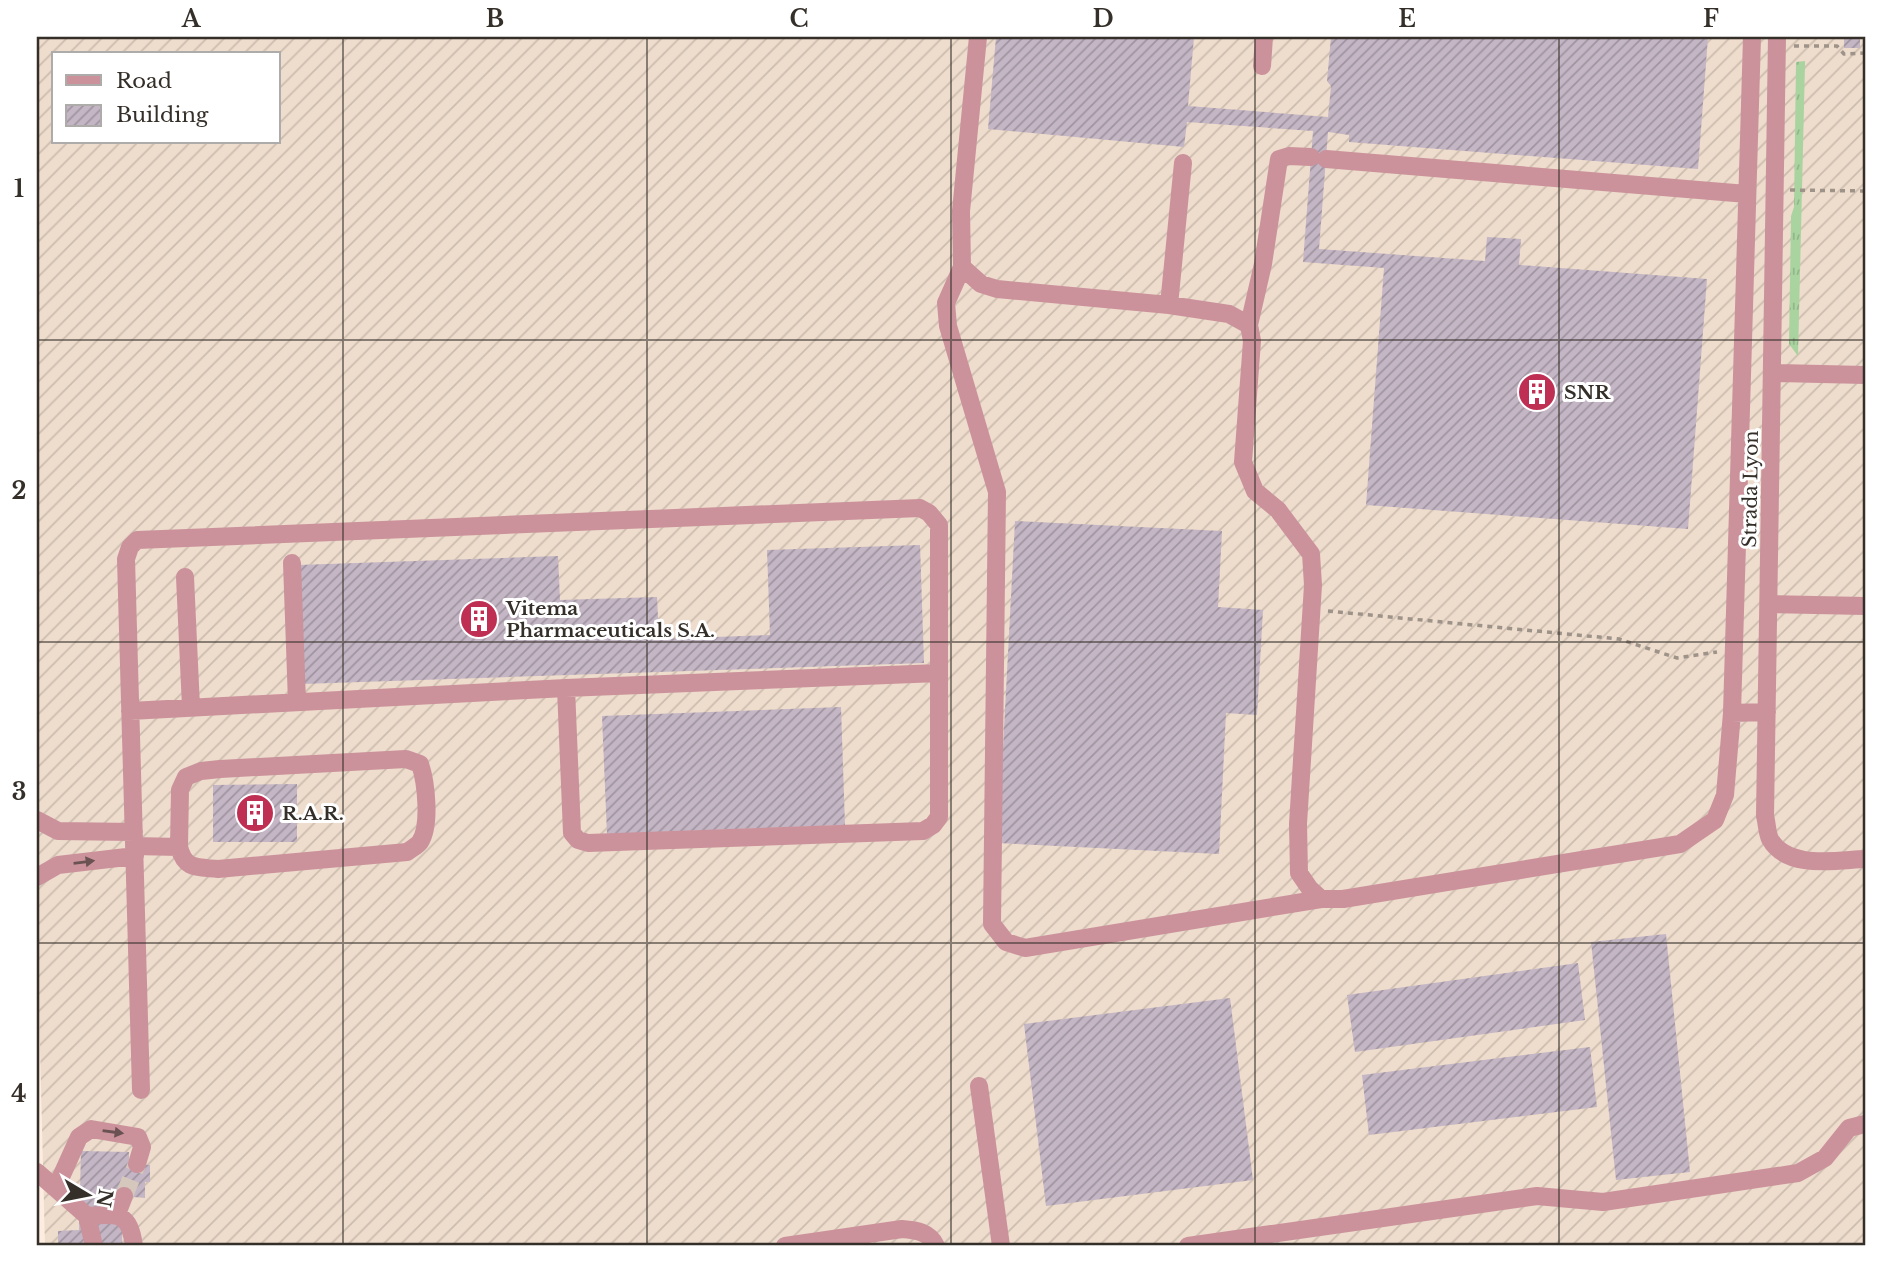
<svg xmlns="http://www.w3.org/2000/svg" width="1902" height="1283" font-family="'Libre Baskerville',serif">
<defs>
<pattern id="industrial-furrows" width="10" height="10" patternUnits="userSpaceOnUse" patternTransform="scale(1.75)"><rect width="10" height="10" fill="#eedccc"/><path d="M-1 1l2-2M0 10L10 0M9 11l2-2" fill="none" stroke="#cdbdaf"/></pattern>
<pattern id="grass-tufts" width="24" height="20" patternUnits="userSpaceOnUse" patternTransform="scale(1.75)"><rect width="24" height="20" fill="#a9d4a0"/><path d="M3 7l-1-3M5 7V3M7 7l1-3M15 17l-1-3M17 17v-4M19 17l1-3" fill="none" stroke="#92b68a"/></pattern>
<pattern id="building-hatch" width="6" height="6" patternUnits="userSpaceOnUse" patternTransform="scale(1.75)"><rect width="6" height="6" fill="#c4b6c5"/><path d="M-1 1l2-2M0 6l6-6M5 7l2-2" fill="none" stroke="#a094a0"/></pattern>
</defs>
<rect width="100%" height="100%" fill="#fdede0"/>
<path fill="url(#industrial-furrows)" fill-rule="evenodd" d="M37,37H1865V1246H45L37,927ZM54,54H278V142H54Z"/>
<path fill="url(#grass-tufts)" d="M1805,61V65L1798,356L1789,344L1791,216L1794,207L1796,62Z"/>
<path fill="url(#building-hatch)" d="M996,37H1194L1188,106L1328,117L1331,86L1327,81L1331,37H1708L1698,169L1349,142V135L1328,132L1319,249L1485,261L1487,237L1521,239L1519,265L1707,279L1688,529L1366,505L1384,268L1303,262L1313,131L1187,122L1184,147L988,129Z
M1844,39H1860V48H1844Z
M1015,521L1222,531L1218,607L1263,610L1257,715L1226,713L1219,854L998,843Z
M920,545L924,663L302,684L298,565L558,556L560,600L657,597L659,639L770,635L767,550Z
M841,707L845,825L607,834L602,716Z
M297,784V842H213V785Z
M1666,934L1690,1172L1616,1180L1591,942Z
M1578,963L1585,1020L1355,1052L1347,995Z
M1230,998L1253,1180L1046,1206L1024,1024Z
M1590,1047L1597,1107L1369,1135L1362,1075Z
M81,1151L129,1152V1164L150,1165V1182H145V1198L123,1196L122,1246H58V1231L79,1230Z"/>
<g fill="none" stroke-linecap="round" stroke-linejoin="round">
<path stroke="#d5c7bc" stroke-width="18" stroke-dasharray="18 9" stroke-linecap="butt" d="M124,1196L137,1164"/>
<path stroke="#9e9389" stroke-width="3.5" stroke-dasharray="5 5" stroke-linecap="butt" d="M1794,46H1837L1844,54L1865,53
M1790,190L1865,191
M1328,611L1619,639L1677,658L1717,652"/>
<path stroke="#cb929c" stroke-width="18" d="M978,37L961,211L962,267L981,284L997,289L1169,305L1229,314L1249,325L1252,341L1243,462L1255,491L1278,510L1311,554L1313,585L1298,824L1299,873L1310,889L1321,899H1343L1680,844L1715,820L1725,795L1732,713L1767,712
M1777,37L1765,816C1767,823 1767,833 1770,839C1787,870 1837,860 1865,859
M1262,66L1264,37
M1326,159L1747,194
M962,267L946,303L948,326L997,492L992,924L1006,942L1025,948L1321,899
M1169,305L1183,163
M1249,325L1263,264L1279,159L1289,156L1311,157
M1773,373L1865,375
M292,563L297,702
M185,577L191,707
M1769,604L1865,606
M130,711L566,688L939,673
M1732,713L1752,37
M406,759L420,764C426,782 431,825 420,842C417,846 411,849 407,852L218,869C197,867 185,870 179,847L180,790L186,777L201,771L220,769Z
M37,820L58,831L134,832
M134,846L179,847
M37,877L58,865L135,856
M979,1086L1001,1246
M141,1090L126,559L130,547L137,540L920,508L929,513L939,525V817L933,825L923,831L588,843L578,840L572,833L566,688
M37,1172L87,1216L94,1246
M56,1188L79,1137L91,1129L138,1137L142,1147L137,1164
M117,1214L124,1196
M87,1216C118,1214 129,1211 134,1246
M785,1246L902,1229C916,1230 930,1232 936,1246
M1188,1246L1537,1196L1603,1202L1798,1173L1825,1158L1849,1128L1865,1124"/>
</g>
<defs><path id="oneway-solid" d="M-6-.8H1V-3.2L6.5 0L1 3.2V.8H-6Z" transform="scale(1.75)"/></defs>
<g fill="#6a5252">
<use href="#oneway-solid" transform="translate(84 862) rotate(-7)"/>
<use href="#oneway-solid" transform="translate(113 1132) rotate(8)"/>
</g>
<path fill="none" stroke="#352f2a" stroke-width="2" stroke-opacity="0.55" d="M343,37V1246M647,37V1246M951,37V1246M1255,37V1246M1559,37V1246M37,340H1865M37,642H1865M37,943H1865"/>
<defs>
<symbol id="building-disc" viewBox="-11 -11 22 22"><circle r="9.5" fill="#bf2f54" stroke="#fff"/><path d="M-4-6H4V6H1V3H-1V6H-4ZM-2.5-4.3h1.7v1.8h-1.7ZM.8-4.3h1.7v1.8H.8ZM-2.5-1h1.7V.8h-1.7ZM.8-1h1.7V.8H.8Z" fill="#fff"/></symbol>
</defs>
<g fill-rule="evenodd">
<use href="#building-disc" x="1515" y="370" width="44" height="44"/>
<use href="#building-disc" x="457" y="597" width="44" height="44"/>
<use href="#building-disc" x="233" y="791" width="44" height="44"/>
</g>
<g text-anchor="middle" stroke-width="6" stroke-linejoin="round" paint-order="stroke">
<g font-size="19" font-weight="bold" fill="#352f2a" stroke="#fff" text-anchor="start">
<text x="1564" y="399">SNR</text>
<text x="506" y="615">Vitema<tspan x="506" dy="22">Pharmaceuticals S.A.</tspan></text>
<text x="282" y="820">R.A.R.</text>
</g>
<g font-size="19" fill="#352f2a" stroke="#fff">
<text transform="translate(1750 489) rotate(-89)" y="7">Strada Lyon</text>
</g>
</g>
<rect width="1902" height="1283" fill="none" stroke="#ffffff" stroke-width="77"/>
<rect x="52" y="52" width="228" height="91" fill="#ffffff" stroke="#aeacaa" stroke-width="2"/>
<rect x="66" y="75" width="35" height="10" fill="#cb929c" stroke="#aeacaa" stroke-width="2"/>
<text x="116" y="88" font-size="21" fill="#352f2a">Road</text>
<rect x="66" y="105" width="35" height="21" fill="url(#building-hatch)" stroke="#aeacaa" stroke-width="2"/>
<text x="116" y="122" font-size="21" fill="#352f2a">Building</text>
<g transform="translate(88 1195) rotate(100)" stroke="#ffffff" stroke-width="5" paint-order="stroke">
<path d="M0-5L12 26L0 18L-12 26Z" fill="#352f2a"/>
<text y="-10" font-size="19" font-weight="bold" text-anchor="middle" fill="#352f2a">N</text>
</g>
<rect x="38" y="38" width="1826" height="1206" fill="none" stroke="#352f2a" stroke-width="2.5"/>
<g font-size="23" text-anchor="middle" font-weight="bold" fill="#352f2a">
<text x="191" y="27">A</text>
<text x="495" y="27">B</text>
<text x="799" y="27">C</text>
<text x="1103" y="27">D</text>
<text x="1407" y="27">E</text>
<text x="1711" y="27">F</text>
<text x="19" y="197">1</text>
<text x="19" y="499">2</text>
<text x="19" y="800">3</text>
<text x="19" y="1102">4</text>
</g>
</svg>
